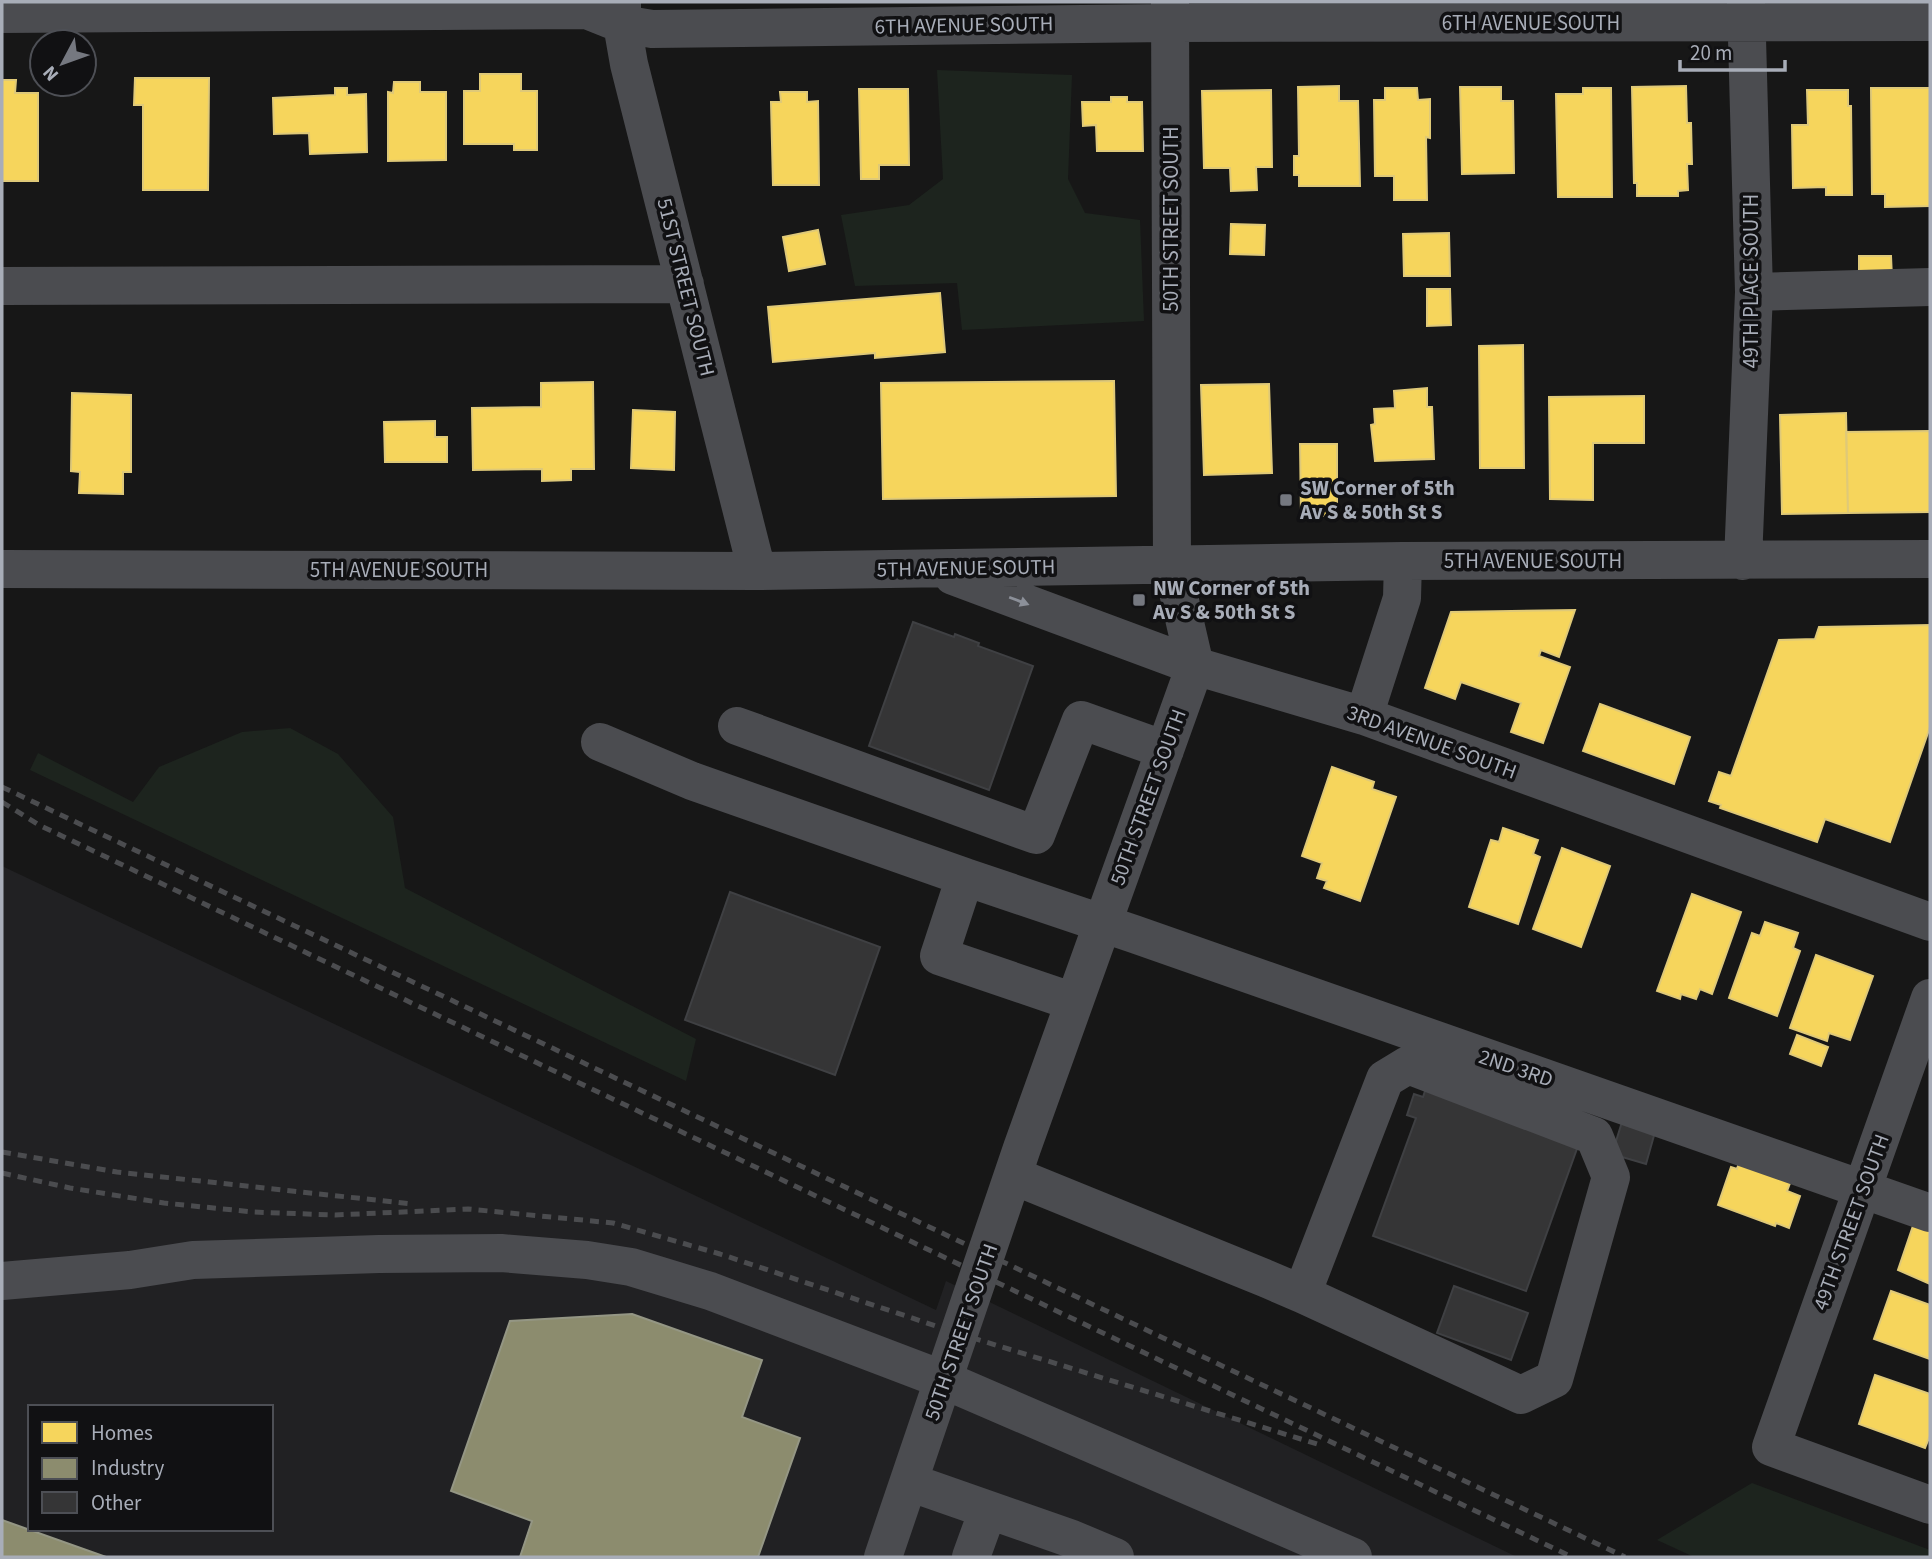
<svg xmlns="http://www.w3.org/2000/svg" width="1932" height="1559" font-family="'Source Sans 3',sans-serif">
<rect width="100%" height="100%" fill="#171717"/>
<path fill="#212123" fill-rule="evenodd" d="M2,866L936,1310L946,1281L1517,1557H2ZM30,1407H271V1529H30Z"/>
<path fill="#1d241e" d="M937,70L1072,75L1068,179L1085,213L1140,220L1144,321L962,330L957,283L855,286L841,215L909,205L943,179Z
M290,728L338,754L393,817L405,888L696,1039L686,1081L30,770L38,753L133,802L159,767L242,732Z
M1752,1483L1930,1550V1557H1694L1657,1540Z"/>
<path fill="#f6d55c" stroke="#dfc978" stroke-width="2" d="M480,74H521V91H537V150H514V144H464V91H480Z
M135,78H209L208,190H143V105H134Z
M2,80H16L15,93H38V181H2Z
M394,82H420V92H446V160L388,161V92L393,93Z
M1339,86V101H1358L1360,186H1299V175H1294V156H1299L1298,87Z
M1686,86L1687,123H1691L1692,164H1687L1688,190L1678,191V196H1637V183H1634L1632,87Z
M1460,87H1501V101H1513L1514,173L1462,174Z
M335,88H347V95L366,94L367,152L310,154L309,133L274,134L273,98L335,95Z
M1385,88H1417L1418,100L1430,99V138L1426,137L1427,200H1394V176H1375L1374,100H1385Z
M1583,88H1611L1612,197H1558L1556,94H1583Z
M1871,88H1930V206L1885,207V194H1872Z
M859,89H908L909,165H879V179H861Z
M1271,90L1272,167H1256L1257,190L1231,191L1230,168H1204L1202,91Z
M1807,90H1848V106H1851L1852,195H1826V187L1793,188L1792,125H1808Z
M780,92H807V102L818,101L819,185H773L771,102H781Z
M1111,97H1127V102H1142L1143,151H1097L1096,125L1083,126L1082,102H1111Z
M1231,224L1265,225L1264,255L1230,254Z
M818,230L825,264L789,271L783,237Z
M1449,233L1450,276H1404L1403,234Z
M1859,256H1891L1892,278L1859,279Z
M1427,289H1450L1451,325L1427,326Z
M940,293L945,352L875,358V353L773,362L768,307Z
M1523,345L1524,468H1480L1479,346Z
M1114,381L1116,496L883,499L881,383Z
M593,382L594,469H571V480L542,481V469L473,470L472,408L541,407V383Z
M1269,384L1272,473L1204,475L1201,385Z
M1427,388V407H1432L1434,459L1375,461L1371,425L1375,424L1374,409L1395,408L1394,391Z
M72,393L131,395V472H123V494L79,493L80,472L71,471Z
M1644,396V443H1593V500L1550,499L1549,397Z
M633,410L675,412L674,470L631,468Z
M1846,413L1848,513L1782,514L1780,415Z
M435,421V437H447V462H385L384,422Z
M1930,431V512L1848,513L1846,432Z
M1300,444H1337V516H1301Z
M1575,610L1559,657L1541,650L1539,656L1570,667L1543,743L1511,732L1521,703L1461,682L1455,699L1425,688L1451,612Z
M1930,625V727L1890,842L1825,819L1817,842L1720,808L1721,805L1709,801L1719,772L1731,776L1779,640L1815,639L1819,627Z
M1600,704L1690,737L1674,784L1583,751Z
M1332,767L1374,782L1372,789L1396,797L1360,901L1324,888L1327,881L1317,878L1322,863L1302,856Z
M1503,828L1538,840L1533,854L1540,857L1518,924L1469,907L1491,840L1499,842Z
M1562,848L1610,866L1581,947L1533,929Z
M1692,894L1741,912L1712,994L1700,989L1696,999L1681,994L1680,999L1657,991Z
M1765,922L1798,933L1793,948L1800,951L1777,1016L1729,998L1752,933L1760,936Z
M1816,955L1873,976L1850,1040L1829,1033L1827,1041L1790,1028Z
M1797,1035L1828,1047L1821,1066L1790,1054Z
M1740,1160L1792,1178L1787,1191L1800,1196L1789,1228L1776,1223L1775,1226L1718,1205L1731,1167L1737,1169Z
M1913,1226L1930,1229V1284L1898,1270Z
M1891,1291L1930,1305V1359L1874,1339Z
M1875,1375L1930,1394V1439L1929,1438L1925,1448L1859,1424Z"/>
<path fill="#8c8c6e" stroke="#949684" stroke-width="2" d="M632,1314L762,1360L742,1417L800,1438L758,1557H520L532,1521L451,1491L510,1321Z
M2,1520L106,1557H2Z"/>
<path fill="#353536" stroke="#3f4043" stroke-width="2" d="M913,622L954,637L955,634L979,643L978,646L1033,666L989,790L869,746Z
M730,892L880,947L835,1075L685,1020Z
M1426,1088L1579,1143L1526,1291L1373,1236L1416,1118L1407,1115L1414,1094L1423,1097Z
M1622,1122L1655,1132L1646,1164L1612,1154Z
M1454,1286L1528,1313L1511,1360L1437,1333Z"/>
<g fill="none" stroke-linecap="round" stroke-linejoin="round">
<path stroke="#4b4c50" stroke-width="38" d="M622,2V24L629,64L757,571
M2,14L587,10L622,24L652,29L1170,23L1930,22
M2,286L685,284
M1754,292L1930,287
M1743,561L1754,292L1746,2
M2,569L757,571L1403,561L1930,559
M953,576L1195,666L1364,716L1930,922
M1364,716L1402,598L1403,561
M737,726L1036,835L1081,720L1165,750
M600,742L692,781L965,877L939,956L1074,1002
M965,877L1134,934L1930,1213
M1930,998L1771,1447L1930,1505
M1014,1176L1267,1279L1302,1294L1521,1395L1554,1379L1611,1177L1594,1136L1408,1065L1385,1079L1302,1294
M2,1281L130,1270L193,1260L379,1254L501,1253L587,1260L631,1267L710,1291L944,1380L1353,1557
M909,1482L1072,1539L1115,1557
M883,1557L1022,1148L1195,666L1172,566L1170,2
M971,1557L988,1510"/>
<path stroke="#4b4c4f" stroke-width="5" stroke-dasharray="9 7" stroke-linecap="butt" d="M2,787L1625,1557
M2,802L39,825L1572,1557
M2,1152L117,1172L412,1204
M2,1173L70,1188L164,1203L253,1212L335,1215L468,1209L613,1223L720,1254L960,1334L1317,1444"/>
</g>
<defs><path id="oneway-solid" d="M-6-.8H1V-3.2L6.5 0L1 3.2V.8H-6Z" transform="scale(1.75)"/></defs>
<use fill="#8c9099" href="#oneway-solid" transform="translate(1019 601) rotate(21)"/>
<g fill="#757880" stroke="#111113" stroke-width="2.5">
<rect x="1279" y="493" width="14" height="14" rx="3.5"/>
<rect x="1132" y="593" width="14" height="14" rx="3.5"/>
</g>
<g text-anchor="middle" stroke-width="7" stroke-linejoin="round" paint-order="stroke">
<g font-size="21" fill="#a8adb8" stroke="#111113">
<text x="1531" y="30">6TH AVENUE SOUTH</text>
<text transform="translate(964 25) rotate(-1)" y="7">6TH AVENUE SOUTH</text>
<text transform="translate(1171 219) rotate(-90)" y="7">50TH STREET SOUTH</text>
<text transform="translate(1751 281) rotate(-90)" y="7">49TH PLACE SOUTH</text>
<text transform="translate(686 287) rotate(76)" y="7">51ST STREET SOUTH</text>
<text x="1533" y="568">5TH AVENUE SOUTH</text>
<text transform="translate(966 568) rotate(-1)" y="7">5TH AVENUE SOUTH</text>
<text x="399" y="577">5TH AVENUE SOUTH</text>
<text transform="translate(1432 742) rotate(20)" y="7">3RD AVENUE SOUTH</text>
<text transform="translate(1148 797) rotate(-70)" y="7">50TH STREET SOUTH</text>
<text transform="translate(1516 1068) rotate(19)" y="7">2ND 3RD</text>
<text transform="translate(1851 1222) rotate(-70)" y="7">49TH STREET SOUTH</text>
<text transform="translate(961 1332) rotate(-71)" y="7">50TH STREET SOUTH</text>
</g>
<g font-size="21" font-weight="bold" fill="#a8adb8" stroke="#111113" text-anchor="start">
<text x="1300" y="495">SW Corner of 5th<tspan x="1300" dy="24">Av S &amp; 50th St S</tspan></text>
<text x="1153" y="595">NW Corner of 5th<tspan x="1153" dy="24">Av S &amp; 50th St S</tspan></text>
</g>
</g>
<rect width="1932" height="1559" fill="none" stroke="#a8adb8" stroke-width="7"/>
<rect x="28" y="1405" width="245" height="126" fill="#111113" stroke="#4d4f55" stroke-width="2"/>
<rect x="42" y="1422" width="35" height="21" fill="#f6d55c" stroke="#4d4f55" stroke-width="2"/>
<text x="91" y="1440" font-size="21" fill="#a8adb8">Homes</text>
<rect x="42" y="1458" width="35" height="21" fill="#8c8c6e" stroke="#4d4f55" stroke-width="2"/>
<text x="91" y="1475" font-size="21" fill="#a8adb8">Industry</text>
<rect x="42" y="1492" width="35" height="21" fill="#353536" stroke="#4d4f55" stroke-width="2"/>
<text x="91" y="1510" font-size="21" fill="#a8adb8">Other</text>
<g transform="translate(63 63) rotate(229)"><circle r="33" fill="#111113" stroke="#4d4f55" stroke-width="2"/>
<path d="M0-5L12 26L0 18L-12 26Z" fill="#757880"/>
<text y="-10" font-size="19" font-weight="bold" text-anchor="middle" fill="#a8adb8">N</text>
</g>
<path d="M1680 60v10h105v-10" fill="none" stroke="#a8adb8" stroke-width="3.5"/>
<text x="1690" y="60" font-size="21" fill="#a8adb8" stroke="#111113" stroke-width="5" paint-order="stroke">20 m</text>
</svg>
